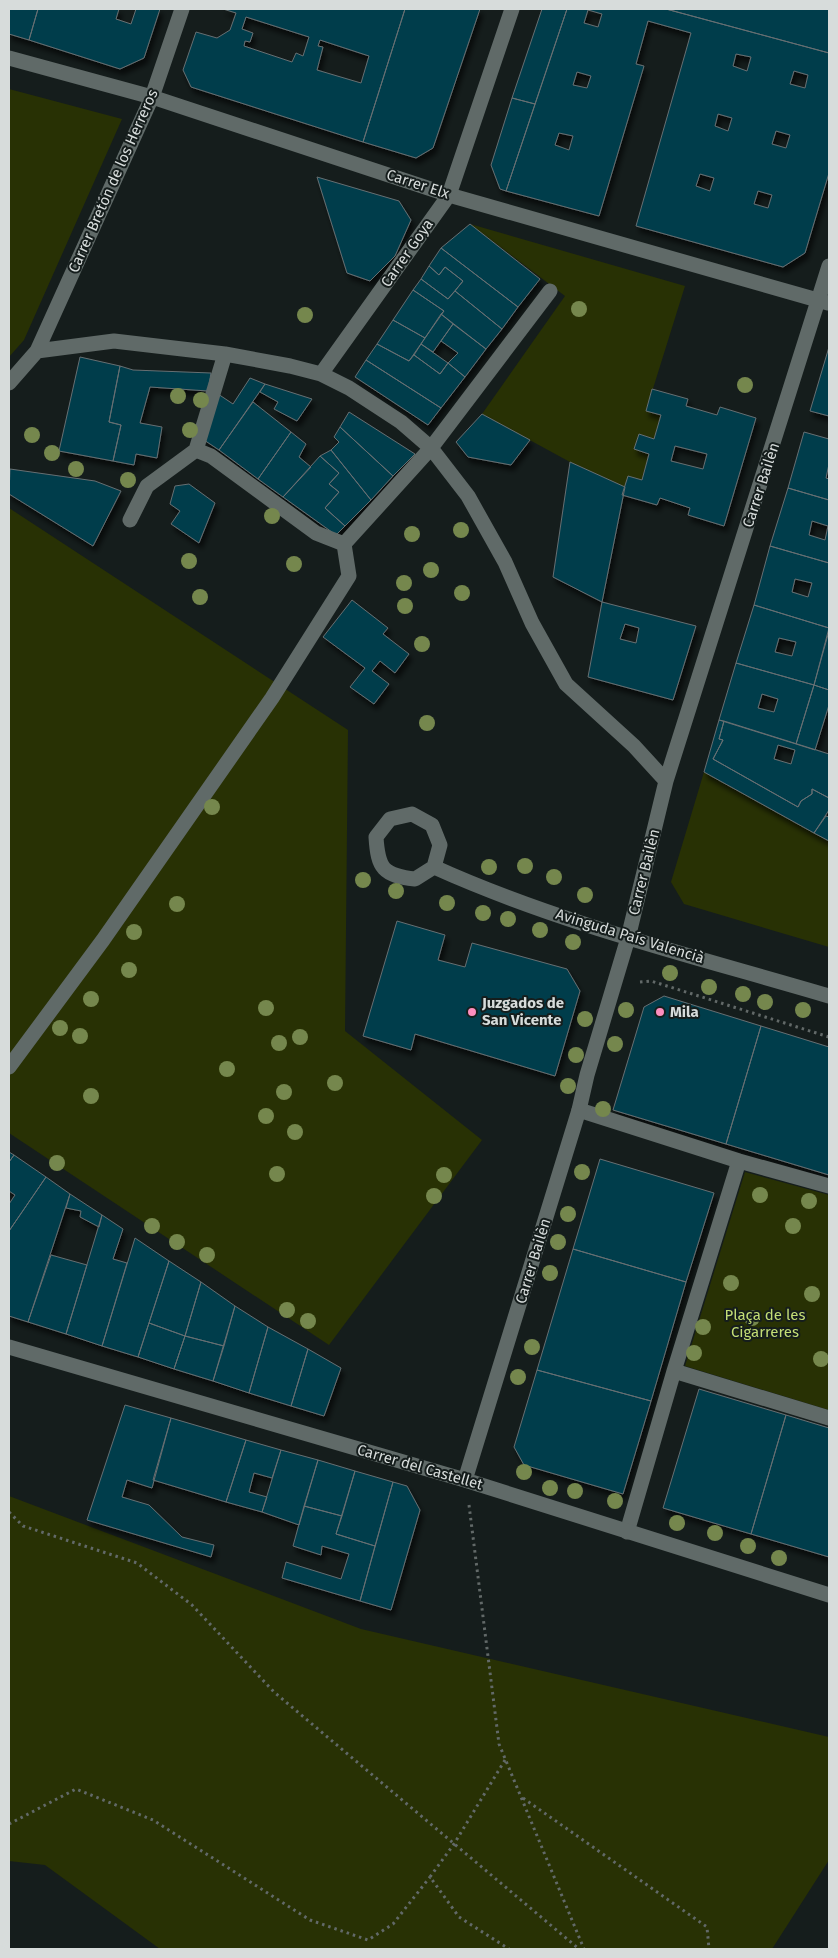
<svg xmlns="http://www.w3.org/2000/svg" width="838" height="1958" font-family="'Fira Sans',sans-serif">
<defs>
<filter id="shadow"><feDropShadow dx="3" dy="5.5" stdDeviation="2.5" flood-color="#0009"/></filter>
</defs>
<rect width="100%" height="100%" fill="#151d1c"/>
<path fill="#283104" d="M9,89L122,119L24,340L9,357Z
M470,224L685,286L646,411L661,415L654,439L639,434L634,449L649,454L642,480L625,487L570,462L482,414L565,296Z
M9,508L348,730L345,1031L482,1140L329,1345L9,1133Z
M704,772L829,841V947L684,904L671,882Z
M745,1172L829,1195V1410L685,1366Z
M9,1496L361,1629L829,1737V1860L772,1949H160L45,1865L9,1861Z"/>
<path fill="#003d4c" stroke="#666f72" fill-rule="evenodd" filter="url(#shadow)" d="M9,9H38L29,40L9,34Z
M38,9H119L116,19L131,24L136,9H133H160L144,58L120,69L29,40Z
M223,9H405L363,142L191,87L183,70L196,32L217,38L230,30L236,13ZM246,17L309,37L303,56L296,53L292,62L244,46L245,41L250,42L253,33L242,29ZM320,40L369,56L361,83L317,70L323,47L318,46Z
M405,9H480L433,148L416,158L363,142Z
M542,9H567L535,104L512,98Z
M567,9H666L829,53V173L805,253L783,267L636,226L691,33L648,21L636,64L644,66L599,216L506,191ZM588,10L602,14L598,27L584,23ZM736,54L751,57L747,71L733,66ZM794,71L808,75L805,88L790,84ZM577,72L591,76L587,88L573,85ZM718,114L732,118L728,131L715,126ZM776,131L790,135L786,148L772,144ZM559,133L573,136L569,150L555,145ZM700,174L714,178L710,191L696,186ZM758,191L772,195L768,208L754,204Z
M666,9H829V53Z
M512,98L535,104L506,191L500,189L491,165Z
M317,177L399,201L411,220L395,256L370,281L347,273Z
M470,224L540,279L518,307L441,248Z
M441,248L518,307L502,329L455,291L463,281L445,267L439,275L429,266Z
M429,266L439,275L445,267L463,281L448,299L421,279Z
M421,279L448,299L455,291L502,329L486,349L441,314L444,311L413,290Z
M413,290L444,311L425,338L393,320Z
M441,314L453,324L433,352L421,344Z
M393,320L425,338L409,361L377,344Z
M453,324L486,349L465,377L448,363L458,353L441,341Z
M377,344L409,361L414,355L440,374L448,363L465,377L441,408L366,360Z
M421,344L448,363L440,374L414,355Z
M829,347V416L810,411Z
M80,357L120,366L109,422L121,425L113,461L59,451Z
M366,360L441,408L428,425L355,377Z
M120,366L133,370L211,373L208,391L150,387L140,423L162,427L157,458L136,454L134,465L113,461L121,425L109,422Z
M250,378L265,384L219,450L204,440L218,394L233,404Z
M265,384L312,399L297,421L274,409L278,402L260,392Z
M652,389L688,399L686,406L717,415L720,407L756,418L724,526L688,515L690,508L660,498L657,505L622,495L628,476L642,480L649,454L634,449L639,434L654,439L661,415L646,411ZM675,446L707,454L703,469L671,461Z
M253,402L291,432L258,479L219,450Z
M349,412L415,454L393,476L340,427Z
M482,414L530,440L511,465L468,457L456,442Z
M340,427L393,476L371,500L331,450L339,442L334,437Z
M291,432L306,444L299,457L311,467L283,497L258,479Z
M804,432L829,439V464L826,478L829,479V500L788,488Z
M331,450L371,500L345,526L325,508L339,492L329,484L339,473L320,456Z
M320,456L339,473L329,484L339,492L325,508L345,526L336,535L283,497Z
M570,462L625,487L602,602L553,577Z
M10,469L95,481L121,491L93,546L9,494Z
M189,484L215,503L199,543L171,524L180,511L170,504L175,486Z
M788,488L829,500V563L770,546ZM812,521L828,526L825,540L809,535Z
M770,546L829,563V628L754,605ZM795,579L812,583L808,597L792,592Z
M352,600L388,628L383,634L409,654L395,673L380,661L372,671L389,684L374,704L350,687L365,668L323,637Z
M602,602L696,626L673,700L588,677ZM625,624L639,628L636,643L620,639Z
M754,605L829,628L814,685L736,663ZM779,638L796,642L792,656L775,652Z
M829,631V690L814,685Z
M736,663L814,685L796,744L719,720ZM762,694L778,699L774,712L758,708Z
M814,685L829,690V705L815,750L796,744Z
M719,720L724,721L719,739L723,740L713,759L798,807L801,801L812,794V789L829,798V810L814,833L704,772Z
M724,721L829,754V798L812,789V794L801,801L798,807L713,759L723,740L719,739ZM778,745L795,750L791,764L774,759Z
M826,816L829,817V841L814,833Z
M397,921L445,935L438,960L465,967L472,943L567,969L580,991L555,1076L415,1034L411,1050L363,1036Z
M664,996L761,1026L726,1144L613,1110L644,1007Z
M761,1026L829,1047V1175L726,1144Z
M9,1152L14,1155L9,1162Z
M14,1155L46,1177L9,1231V1204L15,1195L9,1191V1162Z
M600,1159L714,1193L686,1282L573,1249Z
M46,1177L70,1194L28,1322L9,1316V1231Z
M70,1194L102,1215L99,1227L80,1217L81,1211L66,1208Z
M102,1215L123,1229L113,1259L127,1263L102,1346L66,1334Z
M135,1238L169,1261L138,1357L102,1346Z
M573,1249L686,1282L651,1401L537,1370Z
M51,1255L87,1265L66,1334L28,1322Z
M169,1261L201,1282L185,1336L149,1323Z
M201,1282L235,1306L224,1346L185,1336Z
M235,1306L268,1327L249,1393L213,1381Z
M149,1323L185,1336L174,1369L138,1357Z
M268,1327L308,1349L291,1406L249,1393Z
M185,1336L224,1346L213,1381L174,1369Z
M308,1349L341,1368L324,1416L291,1406Z
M537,1370L651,1401L623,1494L524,1465L514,1447Z
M699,1389L786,1415L751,1534L663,1508Z
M125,1405L171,1418L152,1488L127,1480L122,1497L149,1505L182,1537L214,1545L211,1557L87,1520Z
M786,1415L829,1428V1557L751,1534Z
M171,1418L246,1440L226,1502L153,1480Z
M246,1440L281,1450L272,1478L254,1473L249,1492L267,1497L262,1512L226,1502Z
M281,1450L318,1460L299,1525L262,1512Z
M318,1460L355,1471L342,1516L304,1506Z
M355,1471L393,1482L375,1546L336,1534Z
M393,1482L407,1486L420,1510L391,1610L360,1601Z
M304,1506L342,1516L336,1534L375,1546L360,1601L282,1578L286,1562L341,1579L349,1554L322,1546L321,1555L293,1546Z"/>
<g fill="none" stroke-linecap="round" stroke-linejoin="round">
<path stroke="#626968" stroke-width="3" stroke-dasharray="2.5 4" stroke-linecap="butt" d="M640,982L651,981L829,1037
M469,1505L499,1744L584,1949
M9,1512L23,1526L137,1563L192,1605L274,1692L579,1949
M505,1760L454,1844L430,1877L459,1917L509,1949
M523,1798L707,1927L709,1949
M9,1824L76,1789L153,1820L310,1920L368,1940L393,1924L430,1877"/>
<path stroke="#606a68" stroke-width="15" d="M579,1110L739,1161L829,1186
M674,1371L829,1418
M627,1532L674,1371L739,1161"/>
<path stroke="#606a68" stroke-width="15" d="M9,58L152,97L449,195L828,303
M37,351L152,97L182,9
M321,374L449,195L512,9
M9,383L37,351L114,341L225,354L290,366L321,374L349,388L401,422L431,448L468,496L505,562L532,623L566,684L634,746L666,781
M196,450L225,354
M130,520L147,486L196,450L211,456L316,533L344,544
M412,814L432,825L440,845L434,867L415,879C383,875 378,869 376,837L390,819Z
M434,867C560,924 697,957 829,996
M9,1067L103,940L272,698L349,576L344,544L431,448L550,291
M9,1347L465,1480L829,1595
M465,1480L579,1110L587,1075L628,938L666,781L829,266"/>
</g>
<g fill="#75874d">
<circle cx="579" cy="309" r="8"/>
<circle cx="305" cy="315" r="8"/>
<circle cx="745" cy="385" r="8"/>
<circle cx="178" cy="396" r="8"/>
<circle cx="201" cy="400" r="8"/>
<circle cx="190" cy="430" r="8"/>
<circle cx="32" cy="435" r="8"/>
<circle cx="52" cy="453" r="8"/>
<circle cx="76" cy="469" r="8"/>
<circle cx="128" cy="480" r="8"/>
<circle cx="272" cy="516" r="8"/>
<circle cx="461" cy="530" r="8"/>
<circle cx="412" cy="534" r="8"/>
<circle cx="189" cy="561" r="8"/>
<circle cx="294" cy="564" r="8"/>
<circle cx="431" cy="570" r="8"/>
<circle cx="404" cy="583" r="8"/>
<circle cx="462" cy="593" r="8"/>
<circle cx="200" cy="597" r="8"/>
<circle cx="405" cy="606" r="8"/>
<circle cx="422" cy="644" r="8"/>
<circle cx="427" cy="723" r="8"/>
<circle cx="212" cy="807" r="8"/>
<circle cx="525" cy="866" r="8"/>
<circle cx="489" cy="867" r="8"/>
<circle cx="554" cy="877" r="8"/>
<circle cx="363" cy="880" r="8"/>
<circle cx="396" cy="891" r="8"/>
<circle cx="585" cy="895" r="8"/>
<circle cx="447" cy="903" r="8"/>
<circle cx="177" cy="904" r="8"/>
<circle cx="483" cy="913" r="8"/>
<circle cx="508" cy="919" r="8"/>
<circle cx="540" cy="930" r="8"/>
<circle cx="134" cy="932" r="8"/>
<circle cx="573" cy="942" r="8"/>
<circle cx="129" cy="970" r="8"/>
<circle cx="670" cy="973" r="8"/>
<circle cx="709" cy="987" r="8"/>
<circle cx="743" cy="994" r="8"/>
<circle cx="91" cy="999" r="8"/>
<circle cx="765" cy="1002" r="8"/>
<circle cx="266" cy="1008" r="8"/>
<circle cx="626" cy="1010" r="8"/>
<circle cx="803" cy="1010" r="8"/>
<circle cx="585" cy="1019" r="8"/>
<circle cx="60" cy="1028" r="8"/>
<circle cx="80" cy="1036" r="8"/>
<circle cx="300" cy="1037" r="8"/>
<circle cx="279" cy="1043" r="8"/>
<circle cx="615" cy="1044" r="8"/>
<circle cx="576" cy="1055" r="8"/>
<circle cx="227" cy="1069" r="8"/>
<circle cx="335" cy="1083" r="8"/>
<circle cx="568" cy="1086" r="8"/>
<circle cx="284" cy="1092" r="8"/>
<circle cx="91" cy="1096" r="8"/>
<circle cx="603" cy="1109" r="8"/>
<circle cx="266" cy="1116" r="8"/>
<circle cx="295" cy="1132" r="8"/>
<circle cx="57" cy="1163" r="8"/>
<circle cx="582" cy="1172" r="8"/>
<circle cx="277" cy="1174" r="8"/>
<circle cx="444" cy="1175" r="8"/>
<circle cx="760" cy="1195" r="8"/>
<circle cx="434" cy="1196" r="8"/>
<circle cx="809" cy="1201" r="8"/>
<circle cx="568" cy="1214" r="8"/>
<circle cx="152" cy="1226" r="8"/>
<circle cx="793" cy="1226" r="8"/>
<circle cx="177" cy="1242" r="8"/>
<circle cx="558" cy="1242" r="8"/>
<circle cx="207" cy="1255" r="8"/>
<circle cx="550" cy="1273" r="8"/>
<circle cx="731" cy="1283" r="8"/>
<circle cx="812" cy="1294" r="8"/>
<circle cx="287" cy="1310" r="8"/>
<circle cx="752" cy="1318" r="8"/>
<circle cx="308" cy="1321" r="8"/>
<circle cx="703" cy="1327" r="8"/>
<circle cx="532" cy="1347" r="8"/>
<circle cx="694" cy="1353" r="8"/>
<circle cx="821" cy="1359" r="8"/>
<circle cx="518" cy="1377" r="8"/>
<circle cx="524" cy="1472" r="8"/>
<circle cx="550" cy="1488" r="8"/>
<circle cx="575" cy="1491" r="8"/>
<circle cx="615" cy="1501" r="8"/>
<circle cx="677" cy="1523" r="8"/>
<circle cx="715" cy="1533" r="8"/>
<circle cx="748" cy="1546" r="8"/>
<circle cx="779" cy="1558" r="8"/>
</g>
<g fill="#fd8ebe" stroke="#151d1c" stroke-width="2">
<circle cx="472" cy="1012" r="5"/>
<circle cx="660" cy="1012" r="5"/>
</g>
<g text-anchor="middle" stroke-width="4" stroke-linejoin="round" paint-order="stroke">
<g font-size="15" fill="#d7dcdb" stroke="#151d1c">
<text transform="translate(113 181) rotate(-66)" y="5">Carrer Bretón de los Herreros</text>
<text transform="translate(418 184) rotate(18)" y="5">Carrer Elx</text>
<text transform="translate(407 253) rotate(-55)" y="5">Carrer Goya</text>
<text transform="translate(761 485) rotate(-72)" y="5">Carrer Bailèn</text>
<text transform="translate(644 872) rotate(-76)" y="5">Carrer Bailèn</text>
<text transform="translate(630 936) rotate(17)" y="5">Avinguda País Valencià</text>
<text transform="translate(533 1261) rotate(-73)" y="5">Carrer Bailèn</text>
<text transform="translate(420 1467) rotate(16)" y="5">Carrer del Castellet</text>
</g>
<g font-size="15" font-weight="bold" fill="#d7dcdb" stroke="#151d1c" text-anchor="start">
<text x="482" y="1008">Juzgados de<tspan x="482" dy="17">San Vicente</tspan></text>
<text x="670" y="1017">Mila</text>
</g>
<g font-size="15" fill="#c3dd75" stroke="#151d1c">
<text x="765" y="1320">Plaça de les<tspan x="765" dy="17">Cigarreres</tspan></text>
</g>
</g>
<rect width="838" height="1958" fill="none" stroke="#d7dcdb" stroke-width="20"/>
</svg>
